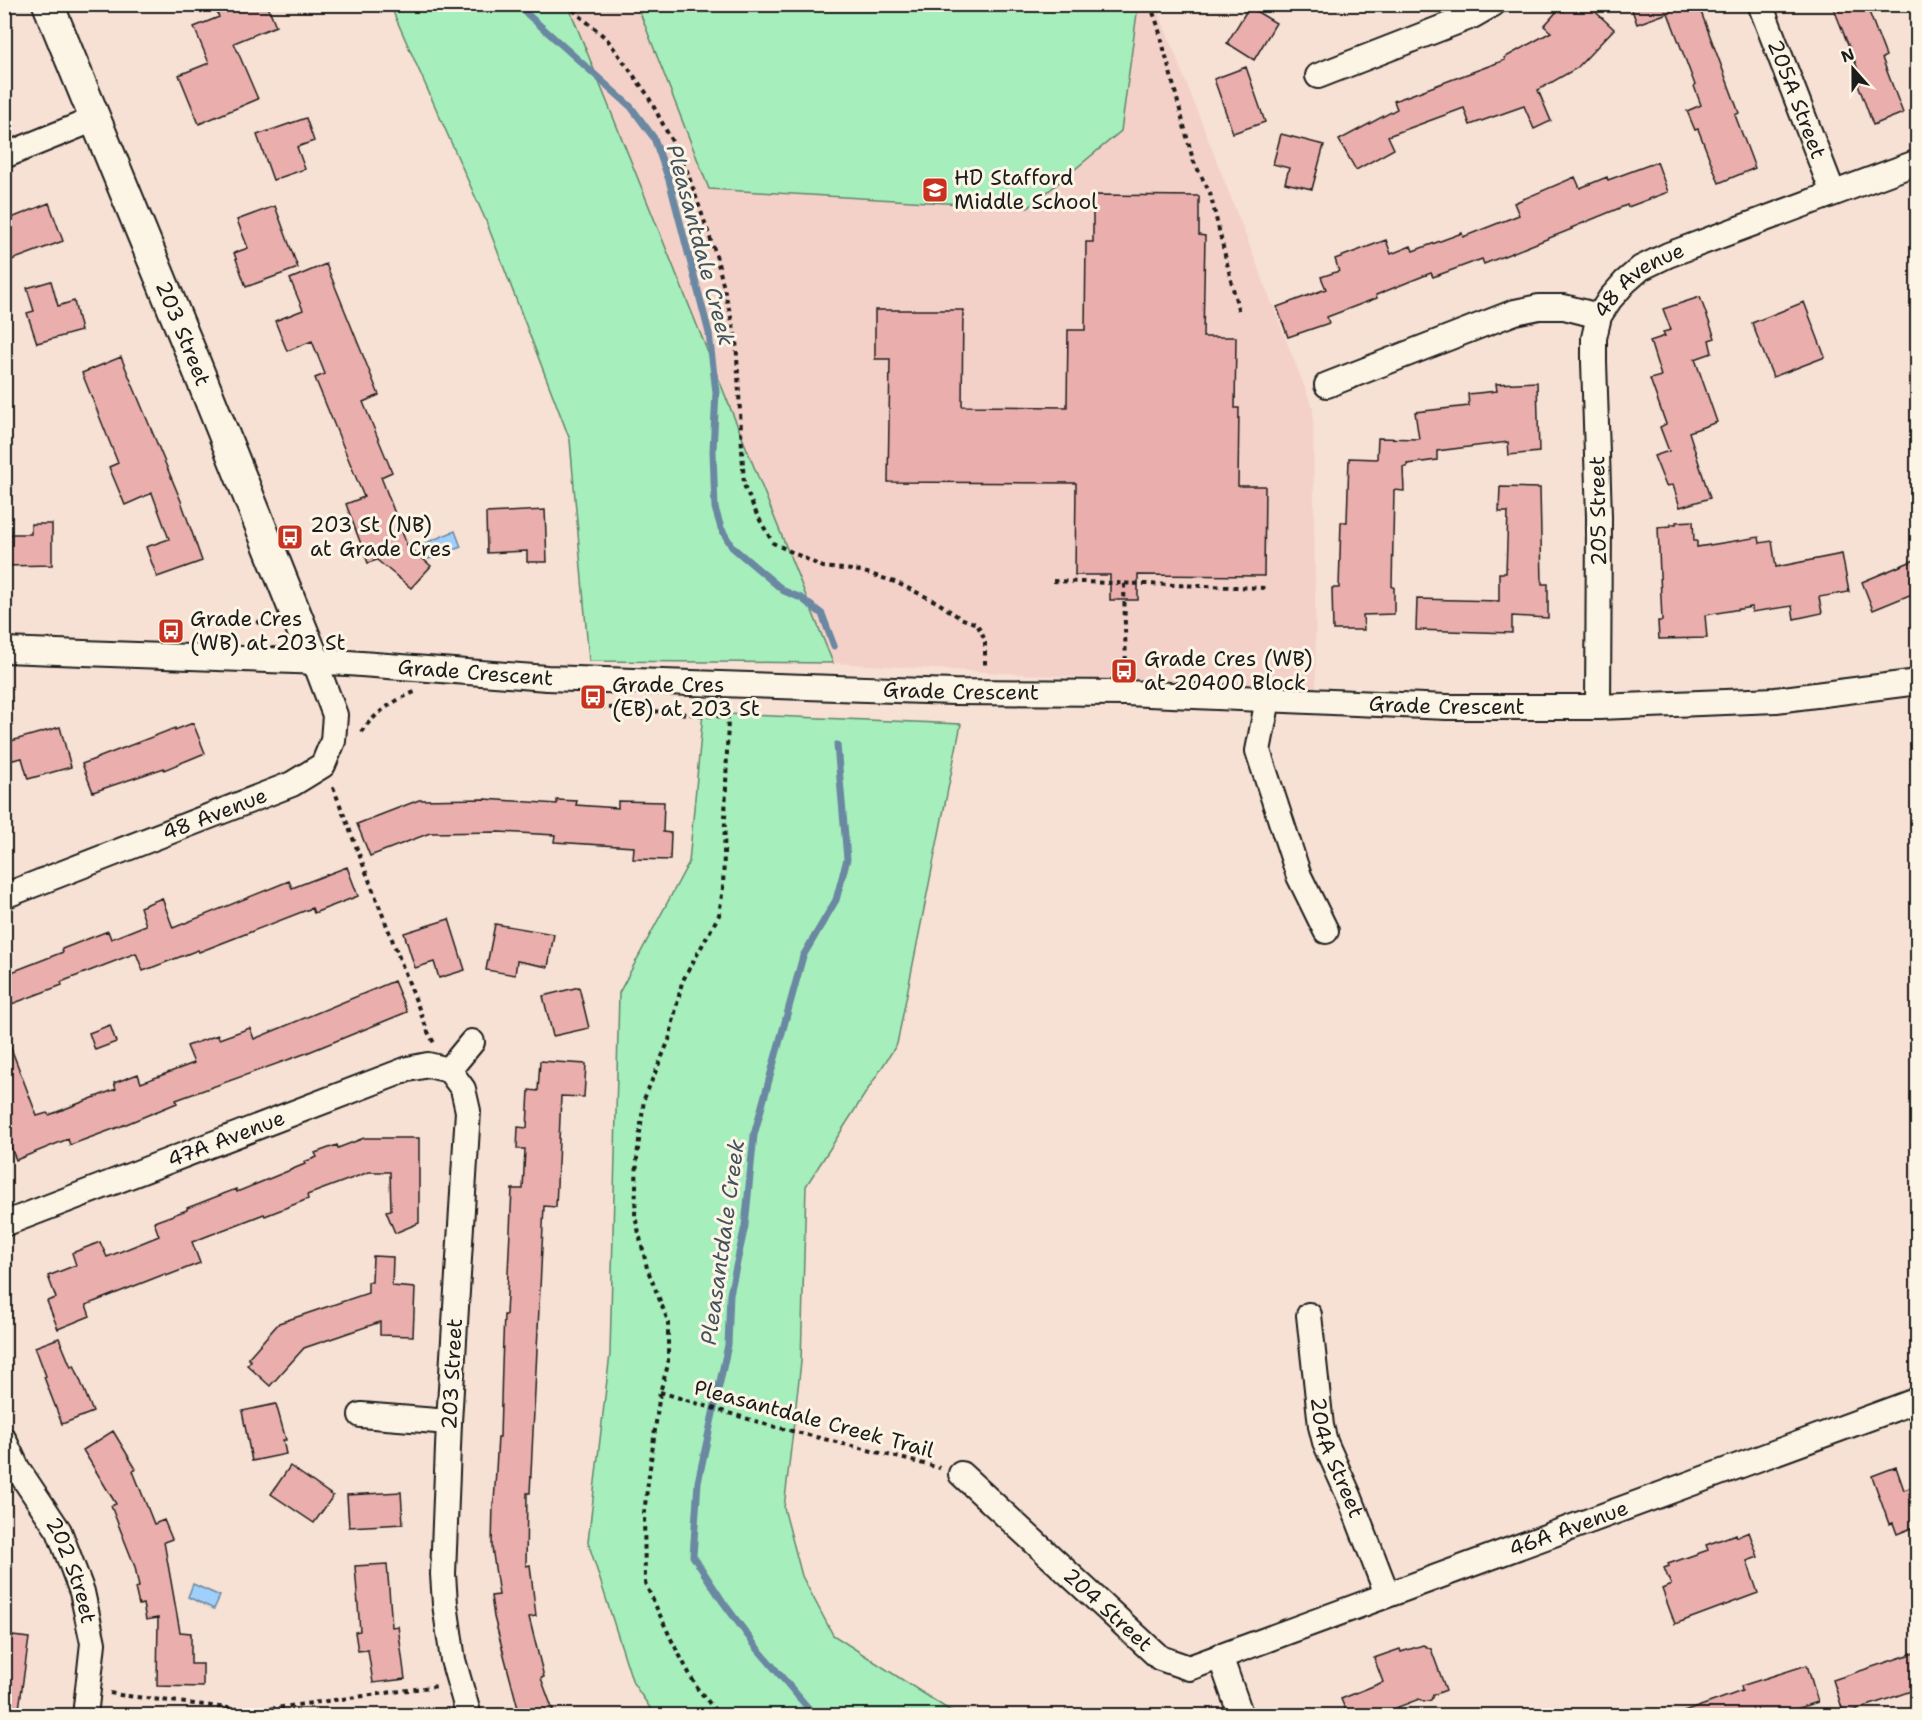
<svg xmlns="http://www.w3.org/2000/svg" width="1922" height="1720" font-family="'Shantell Sans',sans-serif">
<rect width="100%" height="100%" fill="#f7e0d4"/>
<filter id="ink" filterUnits="userSpaceOnUse"><feTurbulence type="fractalNoise" baseFrequency=".0167" numOctaves="2"/><feDisplacementMap in="SourceGraphic" scale="12" xChannelSelector="R" yChannelSelector="G"/><feConvolveMatrix kernelMatrix="1 2 1 2 8 2 1 2 1" color-interpolation-filters="sRGB"/></filter>
<g filter="url(#ink)">
<path fill="#f3d1c8" d="M568,5H1156L1313,409L1316,691L833,663Z"/>
<path fill="#a6eebc" stroke="#61856c" stroke-width="1.5" d="M390,5H568L833,663L589,661L570,440L486,221Z
M1134,5L1137,13L1121,131L1028,208L709,189L637,5Z
M703,713L961,724L897,1044L806,1186L801,1362L784,1508L802,1576L833,1635L957,1715H655L633,1683L588,1542L610,1354L619,993L689,862Z"/>
<path fill="#9fd0fc" stroke="#6b88a2" stroke-width="1.5" d="M455,531L461,547L429,559L423,544Z
M193,1584L220,1596L214,1609L188,1597Z"/>
<g fill="none" stroke-linecap="round" stroke-linejoin="round">
<path stroke="#6b88a2" stroke-width="7" d="M516,4L631,107L654,138L669,180L709,333L716,392L713,451L715,508L721,528L732,547L784,591L801,598L822,614L834,646
M815,1716L757,1648L723,1602L693,1556L698,1482L728,1345L730,1294L745,1226L754,1135L803,956L836,900L847,859L837,745"/>
</g>
<path fill="#eaafad" stroke="#1c1c1c" stroke-width="1.5" d="M213,4H267L276,26L234,43L258,99L199,124L179,75L209,63L194,27L219,17Z
M1570,4H1587L1614,29L1577,68L1538,90L1551,121L1534,129L1524,106L1470,125L1464,108L1388,136L1394,149L1356,170L1339,140L1397,109L1394,101L1505,60L1504,58L1551,32L1544,26L1560,8L1564,11Z
M1630,4H1698L1739,113L1735,115L1755,168L1719,183L1698,129L1695,130L1687,111L1701,105L1694,86L1695,85L1668,13L1637,24Z
M1832,4H1866L1886,56L1882,58L1903,113L1873,125L1858,84L1863,82Z
M1249,7L1276,23L1254,60L1227,43Z
M1246,67L1265,122L1233,133L1214,79Z
M306,118L314,141L297,147L305,169L273,180L257,135Z
M1281,134L1324,145L1312,189L1285,183L1289,168L1273,164Z
M1657,162L1668,192L1628,207L1627,205L1571,228L1572,229L1484,264L1482,259L1433,277L1431,273L1376,295L1377,298L1327,317L1329,323L1288,337L1277,307L1326,289L1321,277L1339,271L1335,259L1386,240L1391,254L1411,246L1413,251L1462,233L1463,237L1519,215L1514,203L1575,177L1580,188L1607,177L1608,180Z
M1093,195L1199,196V235L1205,236L1203,337H1236L1235,408H1239L1238,486H1265L1264,576L1138,575V600H1110V575H1075L1076,483L888,482L890,359H875V310H963L962,406L1067,407L1068,330H1085L1086,242H1093Z
M49,203L63,241L4,263V221Z
M275,206L298,268L246,287L234,253L248,248L237,220Z
M326,264L379,395L363,402L392,472L381,477L407,545L431,566L411,588L377,560L368,563L346,504L364,497L315,378L325,374L312,341L287,351L275,321L303,310L290,279Z
M51,281L58,306L74,301L81,331L37,343L27,313L34,311L27,288Z
M1700,297L1715,338L1709,340L1712,353L1695,359L1717,422L1689,432L1710,498L1680,507L1673,485L1666,486L1654,456L1669,451L1660,427L1666,424L1650,379L1661,376L1650,341L1665,336L1663,332L1671,330L1663,309Z
M1804,302L1825,357L1773,377L1752,323Z
M121,357L181,501L202,561L157,577L146,547L169,539L152,493L125,505L109,467L118,463L82,373Z
M1537,382L1539,452L1509,455L1508,442L1437,451V460L1407,464V467H1403L1404,491L1394,490L1392,587H1394V614L1363,615L1364,630H1333L1332,588H1339L1341,522H1347L1349,458L1377,459L1378,438L1419,439L1415,412L1469,406L1468,394L1497,391L1496,384Z
M1500,487L1540,488L1542,584H1548V618L1512,616V633L1416,630L1417,599L1499,601V573H1506L1508,512H1499Z
M545,510L547,562H527V551L487,553L486,513Z
M1693,521L1694,541H1697V547L1759,537L1760,543L1772,541L1776,567L1842,554L1849,592L1819,597L1822,613L1794,619L1792,606L1752,612V607L1705,615L1707,638L1659,639L1658,621H1662L1658,527L1671,526V524H1676V522Z
M31,524H52V565L4,566V534H31Z
M1917,559V592L1873,610L1862,582Z
M193,723L205,753L164,770V768L93,792L82,764L175,728V730Z
M60,727L71,767L28,779L22,758L4,762V743Z
M485,799L557,804V800L577,801L576,805L618,808V801L664,802L663,832L671,833L670,860L633,859L634,847L554,842L555,835L499,832L430,833L370,856L357,824L419,800Z
M347,867L358,896L314,913L312,908L199,952L198,950L143,971L136,953L61,982L62,985L4,1007V975L63,952L62,949L108,931L111,939L146,925L140,907L162,898L173,928L289,881L292,888Z
M449,919L465,970L439,978L434,962L415,968L404,933Z
M495,924L554,934L548,967L517,961L515,975L486,970Z
M394,981L407,1012L304,1054L176,1100L177,1103L119,1127L70,1145L68,1139L16,1160L4,1130V1035H6L37,1116L47,1113L49,1115L116,1089L114,1083L138,1074L141,1083L194,1063L187,1046L218,1035L219,1039L250,1028L254,1039Z
M579,987L589,1028L553,1036L543,996Z
M110,1025L116,1042L95,1050L89,1033Z
M540,1061L586,1064L584,1097L561,1096L556,1207L544,1206L530,1493H527L526,1566L530,1565L536,1616L529,1617L544,1677L541,1678L555,1716H520L494,1617L491,1596L499,1595L492,1547L493,1503H494L498,1437H500L502,1365L504,1315H506L512,1189H523L525,1149H517L518,1127L527,1128L529,1090L538,1091Z
M364,1138H419V1223L395,1233L386,1211L391,1210L390,1172H369L307,1195L308,1199L265,1216L264,1214L192,1242L200,1263L166,1276L165,1274L86,1305L90,1316L58,1329L47,1301L56,1298L48,1276L76,1265L72,1253L100,1242L107,1257L159,1236L154,1222L187,1210V1208L236,1189L237,1192L305,1164L304,1162L317,1157L315,1153L337,1145L338,1148Z
M373,1256L393,1257L392,1286L415,1288L413,1336L380,1335V1322L304,1348L270,1386L247,1365L251,1361L248,1358L279,1323L368,1293V1282H372Z
M59,1338L71,1367L74,1365L93,1412L62,1424L44,1377L46,1376L35,1347Z
M276,1404L286,1440H283L286,1454L252,1461L242,1411Z
M113,1431L136,1469L133,1471L154,1524L164,1520L172,1539L164,1542L180,1632L191,1633V1664H203V1687L157,1686L158,1618L146,1620L143,1604L139,1605L135,1588L139,1587L135,1567L111,1506L116,1504L83,1450Z
M290,1466L333,1496L314,1523L271,1494Z
M1896,1467L1904,1490L1917,1485V1526L1897,1534L1893,1523L1889,1524L1872,1476Z
M401,1492L403,1524L349,1527L347,1495Z
M1749,1532L1758,1557L1747,1561L1758,1593L1675,1624L1662,1589L1671,1585L1664,1568L1669,1566L1668,1564L1708,1550L1706,1545L1736,1534L1737,1537Z
M387,1564L392,1627L398,1626L405,1679L373,1683L368,1650L358,1651L355,1632L360,1631L355,1566Z
M4,1635L29,1638L18,1716H4Z
M1423,1645L1431,1649L1446,1690L1433,1695L1431,1700L1424,1702L1419,1699L1375,1716H1348L1341,1699L1383,1682L1374,1658L1400,1649L1401,1652Z
M1917,1652V1689L1844,1714L1833,1680Z
M1807,1665L1818,1702L1775,1716H1681V1713L1742,1691L1741,1686Z"/>
<g fill="none" stroke-linecap="round" stroke-linejoin="round">
<defs>
<g id="minor">
<path id="s1" d="M1760,4L1833,193"/>
<path d="M1318,76L1472,16L1493,4"/>
<path d="M4,156L95,119"/>
<path d="M1327,385L1515,312L1539,307H1564L1599,316"/>
<path id="s2" d="M4,650L348,663L547,678L954,692L1126,693L1447,707H1598L1776,700L1918,682"/>
<path d="M1268,699L1258,751L1299,876L1326,931"/>
<path id="s3" d="M1598,707L1599,517L1594,362V338L1599,316L1610,299L1625,282L1641,268L1668,255L1918,162"/>
<path id="s4" d="M4,896L292,784L323,765L333,741L335,715L315,662"/>
<path d="M449,1070L463,1089L468,1111L449,1422L443,1574L445,1604L453,1660L469,1716"/>
<path d="M449,1070L472,1042"/>
<path id="s5" d="M4,1224L408,1069L428,1065L449,1070"/>
<path id="s6" d="M1309,1315L1321,1426L1325,1442L1350,1498L1387,1594"/>
<path d="M361,1415L449,1422"/>
<path id="s7" d="M4,1440L17,1468L59,1531L82,1592L93,1643L85,1716"/>
<path id="s8" d="M961,1474L1160,1658L1189,1668L1918,1400"/>
<path d="M1220,1656L1241,1716"/>
</g>
<g id="major">
<path id="s9" d="M48,4L194,360L315,662"/>
</g>
</defs>
<use href="#minor" stroke="#1c1c1c" stroke-width="28"/>
<use href="#major" stroke="#1c1c1c" stroke-width="34"/>
<path stroke="#1c1c1c" stroke-width="4" stroke-dasharray="4.5 4.5" stroke-linecap="butt" d="M566,4L607,39L647,94L686,168L716,255L736,338L744,485L757,515L773,543L823,567L861,571L895,582L937,602L960,618L977,624L985,640V668
M1150,4L1158,26L1193,160L1210,193L1239,313
M1053,581L1265,588
M1124,584L1126,670
M257,624L267,612
M600,707L728,717L723,888L719,915L682,982L669,1040L644,1099L637,1157L635,1216L647,1268L668,1321V1365L660,1392L644,1513L645,1583L672,1641L697,1688L720,1716
M361,732C374,714 394,700 415,692
M333,787L428,1032L434,1043
M660,1392L768,1425L940,1468
M110,1693L120,1695L253,1711L438,1686"/>
<use href="#minor" stroke="#fcf5e5" stroke-width="24"/>
<use href="#major" stroke="#fcf5e5" stroke-width="30"/>
</g>
</g>
<defs>
<symbol id="school-square" viewBox="-11 -11 22 22"><rect x="-9" y="-9" width="18" height="18" rx="4" fill="#c8321e" stroke="#fcf5e5"/><path d="M0-5L7-2L0 1L-7-2ZM-4 1L0 2.5L4 1V4Q0 6-4 4Z" fill="#fff"/></symbol>
<symbol id="bus-square" viewBox="-11 -11 22 22"><rect x="-9" y="-9" width="18" height="18" rx="4" fill="#c8321e" stroke="#fcf5e5"/><path d="M-5-6H5V4H4V6H2V4H-2V6H-4V4H-5ZM-3.5-4V0h7V-4ZM-3.5 1.2v1.5H-2V1.2ZM2 1.2v1.5H3.5V1.2Z" fill="#fff"/></symbol>
</defs>
<g fill-rule="evenodd">
<use href="#school-square" x="920" y="175" width="30" height="30"/>
<use href="#bus-square" x="275" y="522" width="30" height="30"/>
<use href="#bus-square" x="156" y="616" width="30" height="30"/>
<use href="#bus-square" x="1109" y="656" width="30" height="30"/>
<use href="#bus-square" x="578" y="682" width="30" height="30"/>
</g>
<g text-anchor="middle" stroke-width="6" stroke-linejoin="round" paint-order="stroke">
<g font-size="21" fill="#1c1c1c" stroke="#fcf5e5">
<text dy="7" stroke="none"><textPath href="#s1" startOffset="102">205A Street</textPath></text>
<text dy="7" stroke="none"><textPath href="#s3" startOffset="447">48 Avenue</textPath></text>
<text dy="7" stroke="none"><textPath href="#s9" startOffset="356">203 Street</textPath></text>
<text transform="translate(1598 511) rotate(-91)" y="7">205 Street</text>
<text dy="7" stroke="none"><textPath href="#s2" startOffset="472">Grade Crescent</textPath></text>
<text dy="7" stroke="none"><textPath href="#s2" startOffset="958">Grade Crescent</textPath></text>
<text dy="7" stroke="none"><textPath href="#s2" startOffset="1444">Grade Crescent</textPath></text>
<text dy="7" stroke="none"><textPath href="#s4" startOffset="226">48 Avenue</textPath></text>
<text dy="7" stroke="none"><textPath href="#s5" startOffset="238">47A Avenue</textPath></text>
<text transform="translate(452 1374) rotate(-87)" y="7">203 Street</text>
<text transform="translate(814 1419) rotate(15)" y="7">Pleasantdale Creek Trail</text>
<text dy="7" stroke="none"><textPath href="#s6" startOffset="146">204A Street</textPath></text>
<text dy="7" stroke="none"><textPath href="#s8" startOffset="706">46A Avenue</textPath></text>
<text dy="7" stroke="none"><textPath href="#s7" startOffset="148">202 Street</textPath></text>
<text dy="7" stroke="none"><textPath href="#s8" startOffset="200">204 Street</textPath></text>
</g>
<g font-size="21" fill="#1c1c1c" stroke="#fcf5e5" text-anchor="start">
<text x="954" y="185">HD Stafford<tspan x="954" dy="24">Middle School</tspan></text>
<text x="310" y="532">203 St (NB)<tspan x="310" dy="24">at Grade Cres</tspan></text>
<text x="190" y="626">Grade Cres<tspan x="190" dy="24">(WB) at 203 St</tspan></text>
<text x="1144" y="666">Grade Cres (WB)<tspan x="1144" dy="24">at 20400 Block</tspan></text>
<text x="612" y="692">Grade Cres<tspan x="612" dy="24">(EB) at 203 St</tspan></text>
</g>
<g font-size="22" font-style="italic" fill="#43525f" stroke="#fcf5e5">
<text transform="translate(701 245) rotate(75)" y="8">Pleasantdale Creek</text>
<text transform="translate(722 1242) rotate(-82)" y="8">Pleasantdale Creek</text>
</g>
</g>
<rect width="1922" height="1720" fill="none" stroke="#fcf5e5" stroke-width="24"/>
<rect x="12" y="12" width="1898" height="1696" fill="none" stroke="#1c1c1c" stroke-width="2" filter="url(#ink)"/>
<g transform="translate(1853 69) rotate(339)" stroke="#fcf5e5" stroke-width="4.5" paint-order="stroke">
<path d="M0-4.5L10 22L0 15L-10 22Z" fill="#1c1c1c"/>
<text y="-9" font-size="16" font-weight="bold" text-anchor="middle" fill="#1c1c1c">N</text>
</g>
</svg>
